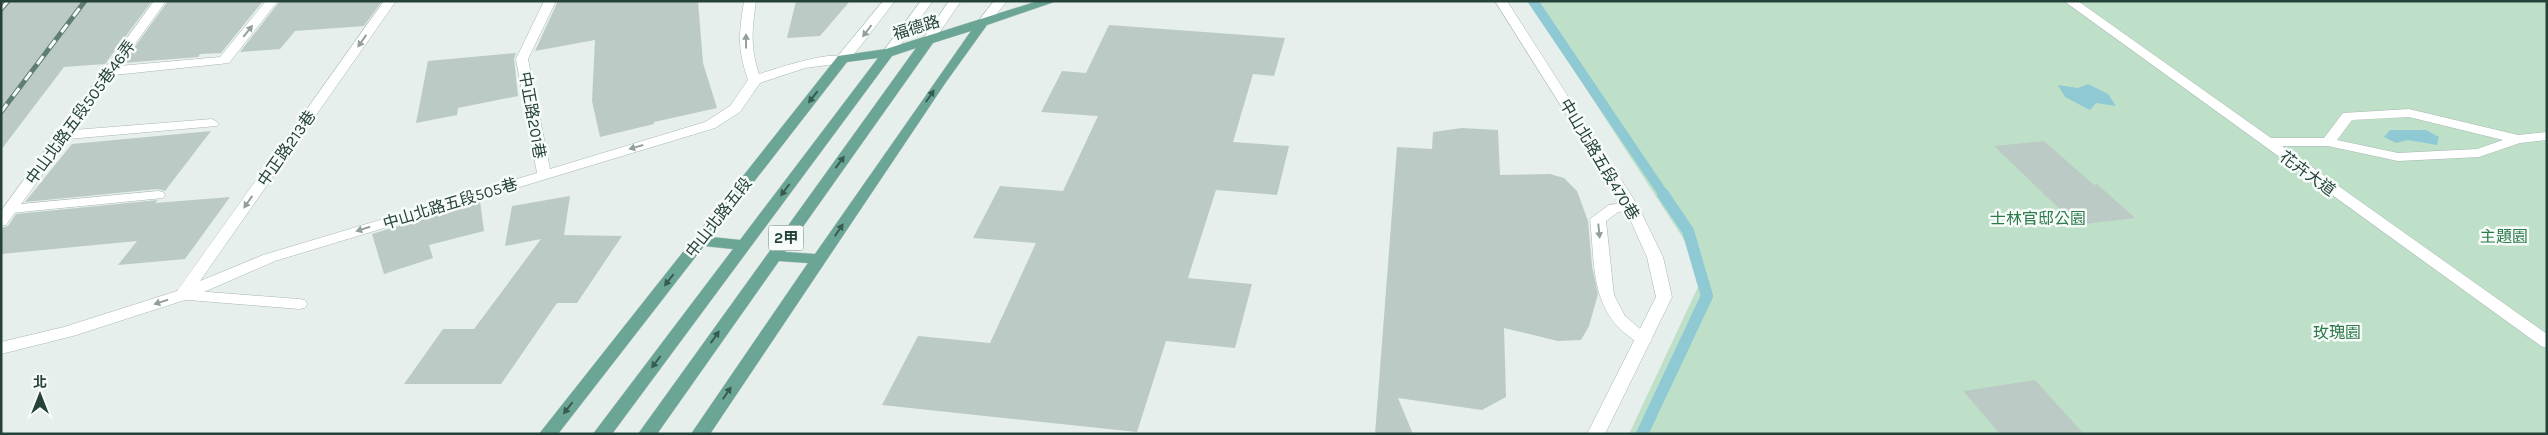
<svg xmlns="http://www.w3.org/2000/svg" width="2548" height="435" font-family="Karla,'Noto Sans TC',sans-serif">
<rect width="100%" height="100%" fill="#e6efeb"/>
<path fill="#bfe0c8" d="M1529,1H2547V434H1629L1705,272Z"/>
<path fill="#8ec9d4" d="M2088,84L2108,94L2116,106L2096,103L2090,110L2065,97L2058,85L2078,88Z
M2390,130H2426L2439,137L2437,145L2408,140L2396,143L2384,137Z"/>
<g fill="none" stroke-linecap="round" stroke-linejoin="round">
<path stroke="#8ec9d4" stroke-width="10" d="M1533,1L1664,195"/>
<path stroke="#8ec9d4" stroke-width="12" d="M1642,434L1707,296L1688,231L1663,194"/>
</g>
<path fill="#bbcac4" d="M1,1H152L105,64L64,67L1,150Z
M168,1H263L221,53L200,54L198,57L123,63Z
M280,1H382L364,26L295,31L280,49L240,52Z
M558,1H698L703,63L717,108L654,122V124L600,137L592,101L595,40L535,51Z
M796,1H850L820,36L787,38Z
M1109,25L1285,38L1274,76L1253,74L1233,142L1289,146L1277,195L1216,190L1188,278L1252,284L1235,348L1166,341L1137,432L882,405L918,336L990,343L1036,243L973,238L1000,186L1063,191L1098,116L1041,112L1062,71L1086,73Z
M516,53L514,59L518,96L458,108L457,115L416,123L428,61Z
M1462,128L1498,130L1500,175L1550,174L1564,178L1577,191L1588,221L1592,266L1598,294L1589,326L1581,340L1558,341L1504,328L1506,397L1482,410L1398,398L1413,434H1375L1397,147L1432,149L1433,132Z
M211,131L165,191L158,189L25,202L72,144Z
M2044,141L2094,185L2097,184L2135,218L2076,225L1994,146Z
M570,196L564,235L622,236L577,303H557L501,384H404L443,329H474L541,239L505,246L512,206Z
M230,197L185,259L118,265L137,241L1,254V228L8,226L16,214L158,200L155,203Z
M480,201L484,231L429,245L433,258L384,274L372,234Z
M2035,380L2084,434H2000L1963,391Z"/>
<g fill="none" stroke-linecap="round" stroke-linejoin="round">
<defs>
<path id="service" d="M158,191L163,192L165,195L163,198L11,213L4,209L11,205Z
M1631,202L1638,206L1636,209L1618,212L1606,221L1614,295L1625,316L1652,339L1650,343C1639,346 1634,340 1626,334C1590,305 1595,261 1590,219L1609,205Z
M182,290L299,299L305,300L307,304L305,308L299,309L176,299L174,295L176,291Z"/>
<path id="pedestrian" d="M2064,1H2078L2271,138H2324L2343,113L2409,109L2518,135L2547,132V140L2520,143L2479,157L2398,161L2328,146H2282L2547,334V348L2541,346ZM2409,117L2503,140L2477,149L2398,153L2337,140L2352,120Z"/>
<path id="minor" d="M154,1H166L119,66L220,57L266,1H278L229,63L114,75L74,130L212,119L219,123L217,126L68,139L6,225L1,226V211Z
M384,1H396L200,281L263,255L537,173L516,59L544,1H556L528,59L550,169L705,122L730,106L748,80C737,47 739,35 744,1H756C752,29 750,47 759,74C775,69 839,47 849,59L843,63L805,68L760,83L740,112L715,128L275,261L188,299L73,336L1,354V342L64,327L177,291Z
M1495,1H1507L1638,206L1663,257L1672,297L1605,434H1587L1656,297L1647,257L1624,206Z"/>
<path id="secondary" d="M883,1H895L848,62H838L837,59L838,56Z
M921,1H933L892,56H884L882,53Z
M949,1H961L931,45H923L921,42Z
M994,1H1007L986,27H978L976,24Z"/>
<path id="primary" d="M1038,1H1057L987,25L946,82L710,434H691L808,263L779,261L657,434H638L916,48L892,56L612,434H593L733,249L704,246L558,434H539L838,56L886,49ZM971,31L815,254L785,252L933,43ZM878,58L740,240L711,237L847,62Z"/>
</defs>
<use href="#service" stroke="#a8b8b2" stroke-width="1"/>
<use href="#pedestrian" stroke="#a8b8b2" stroke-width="1"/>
<use href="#minor" stroke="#a8b8b2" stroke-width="1"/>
<use href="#secondary" stroke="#a4bbb3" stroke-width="1"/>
<use href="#primary" stroke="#c2cac8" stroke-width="1"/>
<use href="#service" fill="#fff" fill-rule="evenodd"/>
<use href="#pedestrian" fill="#fff" fill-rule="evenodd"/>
<use href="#minor" fill="#fff" fill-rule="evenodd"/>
<use href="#secondary" fill="#fff" fill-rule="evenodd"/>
<use href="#primary" fill="#6aa596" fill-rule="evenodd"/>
<defs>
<path id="rail" d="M1,9L8,1
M1,112L85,1"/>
</defs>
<use href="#rail" stroke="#5f7d75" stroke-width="5"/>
<use href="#rail" stroke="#f7fbf9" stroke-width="3" stroke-dasharray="10" stroke-linecap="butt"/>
</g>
<defs><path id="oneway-solid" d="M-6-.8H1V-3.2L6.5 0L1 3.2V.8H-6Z" transform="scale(1.25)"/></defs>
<g fill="#92a09c">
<use href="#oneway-solid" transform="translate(248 31) rotate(-51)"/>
<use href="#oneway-solid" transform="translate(867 31) rotate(127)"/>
<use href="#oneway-solid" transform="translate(362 41) rotate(125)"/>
<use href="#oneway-solid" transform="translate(746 41) rotate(-90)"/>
<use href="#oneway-solid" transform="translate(636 147) rotate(164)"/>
<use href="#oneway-solid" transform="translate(248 202) rotate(125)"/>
<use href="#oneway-solid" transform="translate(363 229) rotate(163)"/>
<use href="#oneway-solid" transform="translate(1599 231) rotate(84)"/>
<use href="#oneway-solid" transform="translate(161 302) rotate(162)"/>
</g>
<g fill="#365b51">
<use href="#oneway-solid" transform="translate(930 96) rotate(-56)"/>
<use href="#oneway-solid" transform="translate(813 97) rotate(128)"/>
<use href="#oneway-solid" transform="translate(840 162) rotate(-54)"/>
<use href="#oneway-solid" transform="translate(785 190) rotate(127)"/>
<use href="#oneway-solid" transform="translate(839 230) rotate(-56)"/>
<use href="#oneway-solid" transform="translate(669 280) rotate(128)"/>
<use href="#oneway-solid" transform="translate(715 337) rotate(-55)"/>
<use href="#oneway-solid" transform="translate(656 362) rotate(127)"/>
<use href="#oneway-solid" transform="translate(727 393) rotate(-56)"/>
<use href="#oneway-solid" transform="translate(568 408) rotate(128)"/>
</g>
<g text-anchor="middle" stroke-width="5" stroke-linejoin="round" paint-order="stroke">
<rect fill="#f7fbf9" stroke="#637a73" stroke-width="1" x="768.5" y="225.5" width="35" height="25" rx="4"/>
<g font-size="15" font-weight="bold" fill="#24423a">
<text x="786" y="243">2甲</text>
</g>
<g font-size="16" fill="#24423a" stroke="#f7fbf9">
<text transform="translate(916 27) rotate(-17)" y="6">福德路</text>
<text transform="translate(80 112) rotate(-54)" y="6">中山北路五段505巷46弄</text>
<text transform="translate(533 115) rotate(80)" y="6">中正路201巷</text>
<text transform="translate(286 148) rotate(-55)" y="6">中正路213巷</text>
<text transform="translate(1600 159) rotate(59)" y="6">中山北路五段470巷</text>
<text transform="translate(2308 173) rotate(36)" y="6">花卉大道</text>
<text transform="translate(450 203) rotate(-17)" y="6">中山北路五段505巷</text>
<text transform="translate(718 217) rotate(-52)" y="6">中山北路五段</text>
</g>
<g font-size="16" fill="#2d7a4b" stroke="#f7fbf9">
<text x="2038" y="224">士林官邸公園</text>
<text x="2504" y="242">主題園</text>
<text x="2337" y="338">玫瑰園</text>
</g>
</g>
<rect width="2548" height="435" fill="none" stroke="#24423a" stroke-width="5"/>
<g transform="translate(40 395)" stroke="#f7fbf9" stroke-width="4" paint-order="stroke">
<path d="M0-4L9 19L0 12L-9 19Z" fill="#24423a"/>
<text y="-8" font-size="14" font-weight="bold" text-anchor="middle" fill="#24423a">北</text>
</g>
</svg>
